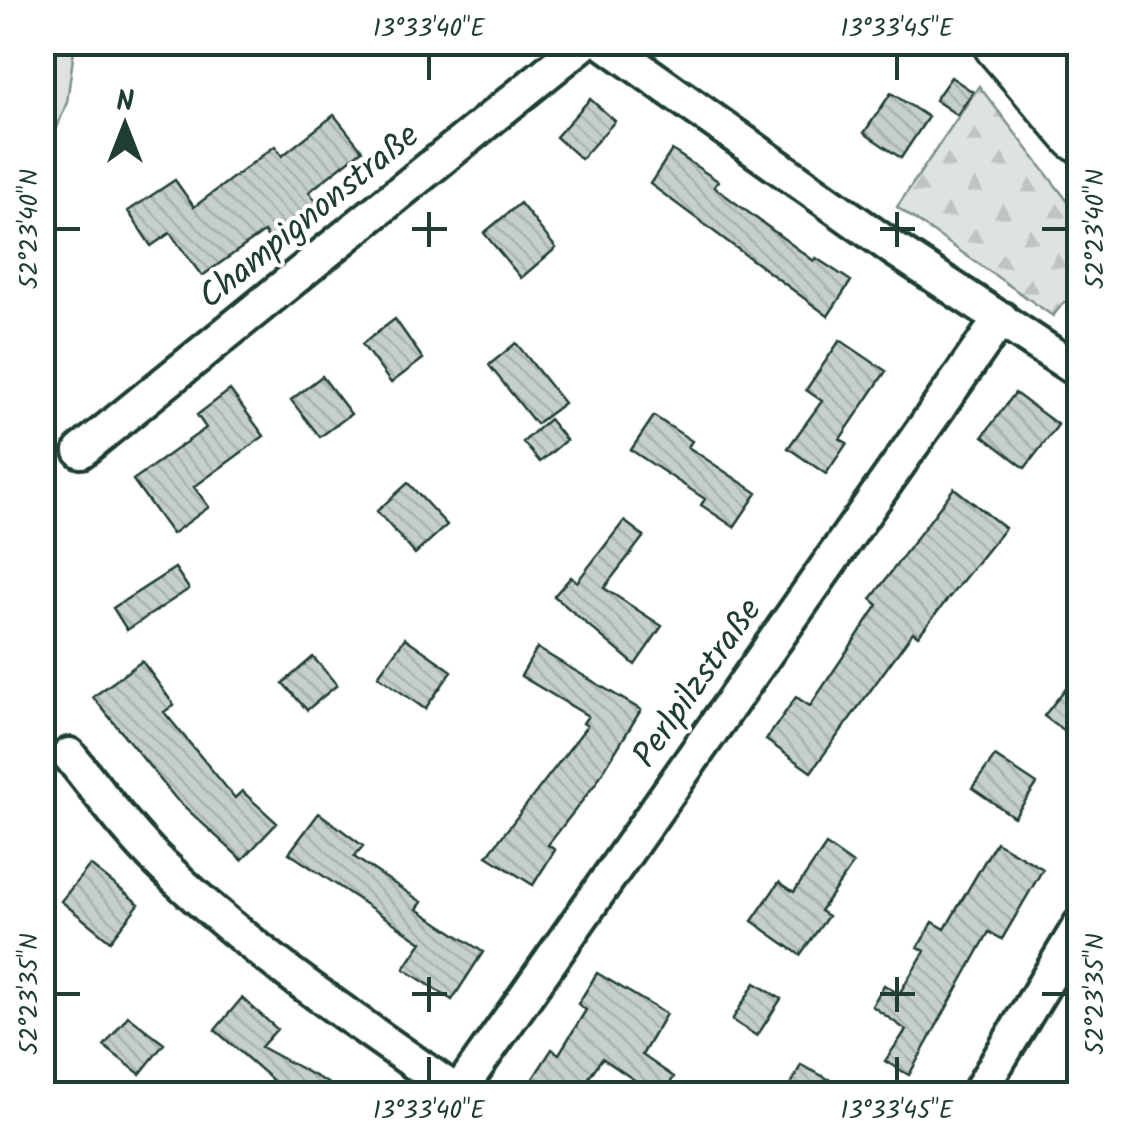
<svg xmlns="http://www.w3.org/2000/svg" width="1122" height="1137" font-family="Kalam,sans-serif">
<defs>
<pattern id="forest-firs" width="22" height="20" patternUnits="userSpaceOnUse" patternTransform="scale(2.5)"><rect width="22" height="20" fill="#dee3e2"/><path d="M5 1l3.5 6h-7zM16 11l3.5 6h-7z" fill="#bec4c2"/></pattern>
<pattern id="building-back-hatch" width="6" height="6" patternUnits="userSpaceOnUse" patternTransform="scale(2.5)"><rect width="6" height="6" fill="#c7cfcc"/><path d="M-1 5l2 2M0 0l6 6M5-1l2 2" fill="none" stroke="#aab3b0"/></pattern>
</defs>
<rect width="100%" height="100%" fill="#fff"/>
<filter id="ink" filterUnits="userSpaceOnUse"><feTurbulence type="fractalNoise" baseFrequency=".01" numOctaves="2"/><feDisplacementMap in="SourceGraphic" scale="20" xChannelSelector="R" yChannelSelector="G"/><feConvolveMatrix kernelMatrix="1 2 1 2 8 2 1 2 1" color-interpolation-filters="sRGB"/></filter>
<g filter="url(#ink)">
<path fill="#dee3e2" stroke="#7e908b" stroke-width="2.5" d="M43,42L75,43L67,102L43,164Z"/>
<path fill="url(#forest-firs)" stroke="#7e908b" stroke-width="2.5" d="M979,86L1079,216V313L1064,302L1053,316L897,207Z"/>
<path fill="url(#building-back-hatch)" stroke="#1f3d34" stroke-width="2.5" d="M951,77L973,92L957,115L935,100Z
M891,93L928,117L901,158L864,133Z
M590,99L615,121L581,159L556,137Z
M334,115L362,150L309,192L319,205L271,241L264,232L202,276L170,233L151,246L128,211L175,180L194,207L275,146L282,156Z
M672,150L718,181L714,187L814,261L816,258L851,281L828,316L650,184Z
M520,203L556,248L521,278L484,233Z
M395,319L423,359L391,383L362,344Z
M840,340L886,371L840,439L847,443L826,474L788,448L822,401L806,390Z
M516,343L564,403L536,424L489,365Z
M322,376L351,414L320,437L291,400Z
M230,390L264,436L194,487L209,507L172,534L133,480L206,428L197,415Z
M1015,393L1058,425L1025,468L983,436Z
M654,416L692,441L688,447L757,493L734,527L701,505L705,499L631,450Z
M549,419L566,440L540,462L523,442Z
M408,483L447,525L415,554L377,511Z
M954,488L1005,528L918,636L913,632L811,772L766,740L796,697L810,706L878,605L871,599Z
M624,521L644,536L604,588L662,626L635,665L554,596L571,577L577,582Z
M175,568L189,589L127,630L113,608Z
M405,638L452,671L425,709L378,676Z
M537,648L641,710L596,783L548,845L555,850L533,885L487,856L587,726L583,723L588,716L521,676Z
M313,657L337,685L307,710L283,683Z
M142,661L174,705L164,712L235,798L242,791L277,823L242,860L176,799L93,697Z
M1080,670V743L1044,716Z
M995,756L1037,784L1014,817L972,788Z
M319,813L363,846L354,857L422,902L417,909L483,952L452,1000L404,969L422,942L289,853Z
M996,842L1043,869L1002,939L989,932L909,1075L885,1061L906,1030L872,1006L884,985L899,994L925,951L918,947L933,922L945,929Z
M826,845L853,864L820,911L828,916L800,955L752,921L779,882L794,892Z
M90,865L139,904L110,941L61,901Z
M597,973L666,1014L642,1055L674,1077L663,1094H655L602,1058L578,1094H542L528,1086L552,1049L559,1054L586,1010L578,1004Z
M755,983L781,999L757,1036L732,1020Z
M242,998L277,1029L261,1047L348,1094H271L277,1084L215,1030Z
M128,1016L164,1044L140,1074L104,1046Z
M801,1065L858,1094H786Z"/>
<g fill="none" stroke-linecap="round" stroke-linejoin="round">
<defs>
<path id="minor" d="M603,42L894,249L1080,372
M81,451L585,42
M69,755C99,792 128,832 162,865C252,953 356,1021 458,1093
M457,1094L1001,318
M978,1094L1080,925"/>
<path id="motorway" d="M1001,42L1080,134
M1063,42L1080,62"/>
</defs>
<use href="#minor" stroke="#1f3d34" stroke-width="40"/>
<use href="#motorway" stroke="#1f3d34" stroke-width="62"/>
<use href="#minor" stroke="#fff" stroke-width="32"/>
<use href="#motorway" stroke="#fff" stroke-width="55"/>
</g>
</g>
<path fill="none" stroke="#1f3d34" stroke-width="4" d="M429,55V80M897,55V80M429,212V247M897,212V247M55,229H80M412,229H447M880,229H915M1042,229H1067M429,977V1012M897,977V1012M55,994H80M412,994H447M880,994H915M1042,994H1067M429,1057V1082M897,1057V1082"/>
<g text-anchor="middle" stroke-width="8" stroke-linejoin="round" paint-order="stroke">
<g font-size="35" fill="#1f3d34" stroke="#fff">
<text transform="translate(308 215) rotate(-39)" y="12">Champignonstraße</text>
<text transform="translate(696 682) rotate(-55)" y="12">Perlpilzstraße</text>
</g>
</g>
<rect width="1122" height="1137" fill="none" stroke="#fff" stroke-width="110"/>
<g transform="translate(125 125)" stroke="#ffffff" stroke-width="8" paint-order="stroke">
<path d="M0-8L18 38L0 25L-18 38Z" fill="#1f3d34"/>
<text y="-15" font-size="28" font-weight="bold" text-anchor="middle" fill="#1f3d34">N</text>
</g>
<rect x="55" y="55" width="1012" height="1027" fill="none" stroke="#1f3d34" stroke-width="4"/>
<g font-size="25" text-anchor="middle" fill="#1f3d34">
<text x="429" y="36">13°33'40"E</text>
<text x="897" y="36">13°33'45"E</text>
<text transform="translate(28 229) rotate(-90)" y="9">52°23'40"N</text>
<text transform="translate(1094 229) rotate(-90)" y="9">52°23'40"N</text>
<text transform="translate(28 994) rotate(-90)" y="9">52°23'35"N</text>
<text transform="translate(1094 994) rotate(-90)" y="9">52°23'35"N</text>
<text x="429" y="1118">13°33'40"E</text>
<text x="897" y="1118">13°33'45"E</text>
</g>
</svg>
